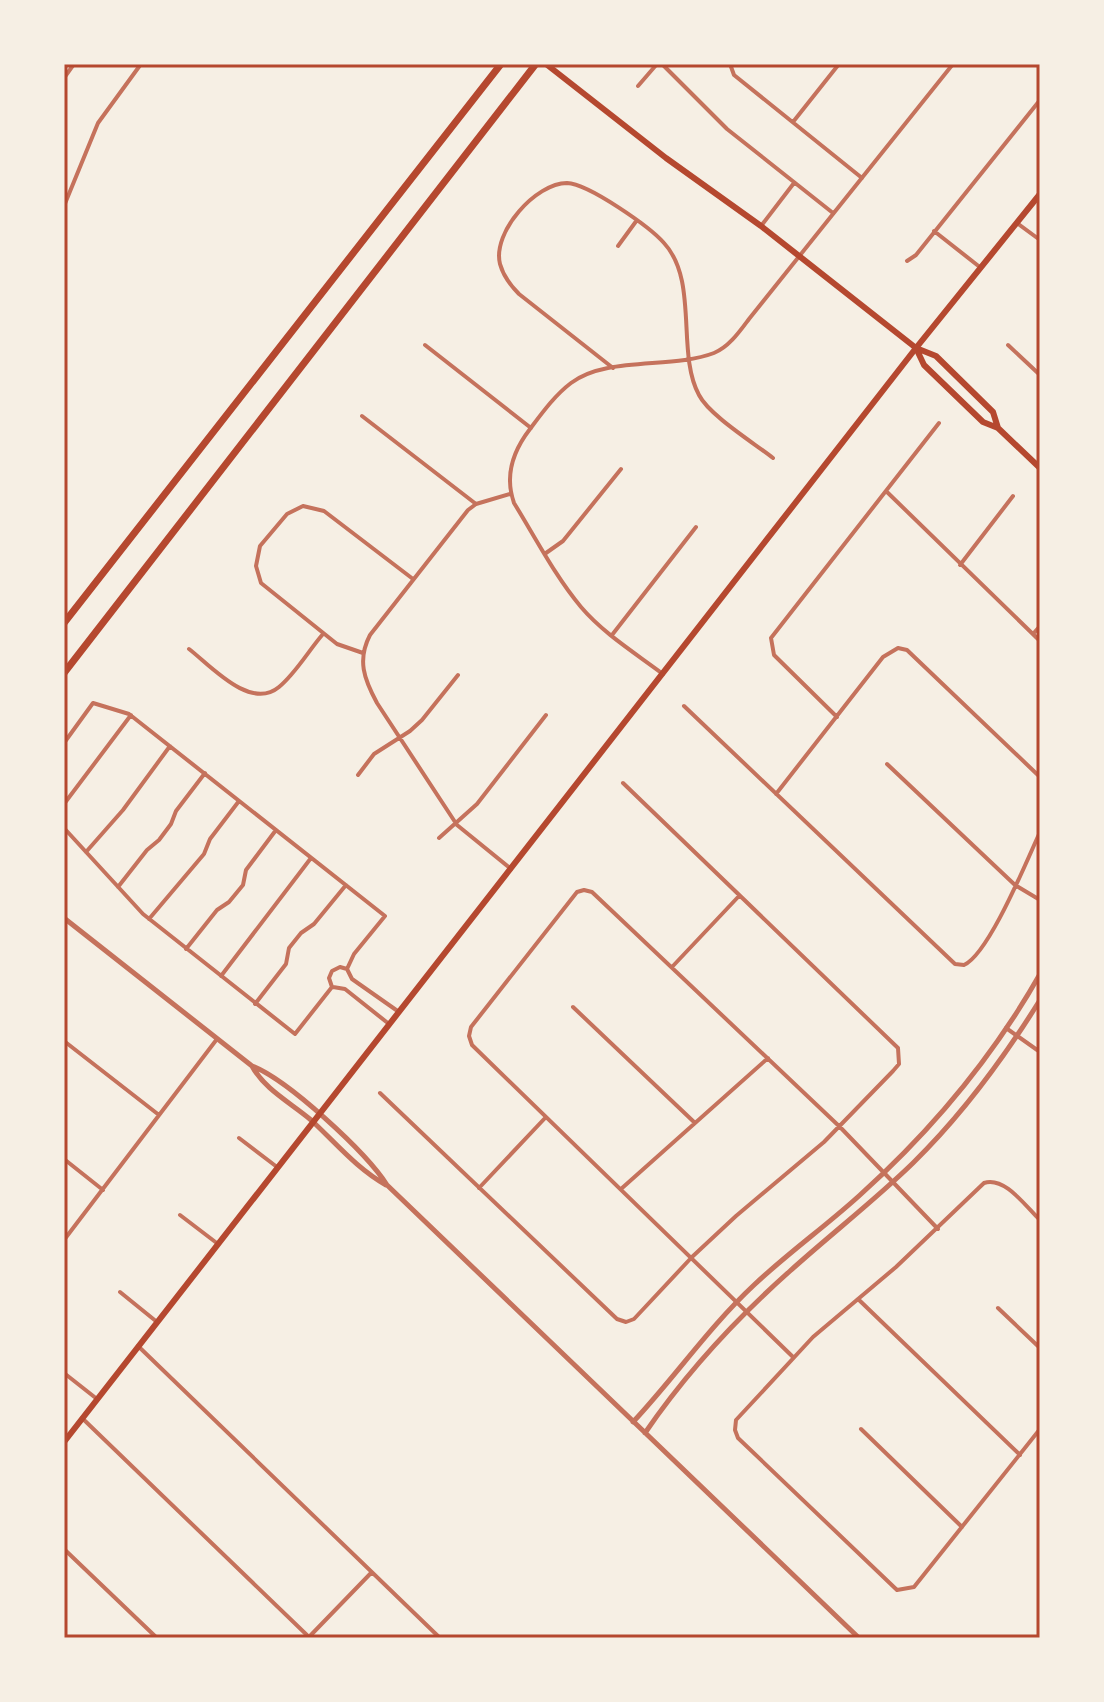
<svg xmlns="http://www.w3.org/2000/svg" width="1104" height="1702" font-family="Commissioner,sans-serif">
<rect width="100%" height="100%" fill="#f6efe4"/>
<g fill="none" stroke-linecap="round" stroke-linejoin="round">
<path stroke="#c5725c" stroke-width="4" d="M662,64L727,129L833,213
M730,64L734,75L862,178
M64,78L74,64
M638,86L657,64
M793,122L839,64
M64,206L98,123L141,64
M1017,223L1040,240
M761,226L794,183
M934,231L981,268
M618,246L637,220
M907,261L916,255L1040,100
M425,345L531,428
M1008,345L1040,375
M613,368L519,294C511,286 503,275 500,264C492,232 536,183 567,183C589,184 650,227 664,243C699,281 676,353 699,395C709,415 754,443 773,458
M362,416L476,504
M886,491L1040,641
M510,494L476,504L468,510L370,635C357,660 364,679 377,703L457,825L511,869
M546,553L563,541L621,469
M960,565L1013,496
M1033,634L1040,626
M612,635L696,527
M189,649C210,665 250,711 279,687C296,673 309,650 323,634
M363,653L337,644L261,583L256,566L260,546L287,514L303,506L324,511L413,579
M663,674C635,653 603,633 581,607C555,576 535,537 514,503C504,475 513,451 530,429C542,413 555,395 571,383C606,356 672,369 714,353C729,347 740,331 749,319L953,64
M684,706L955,964L964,965C989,954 1027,860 1040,832
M837,717L774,655L771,638L939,423
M64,743L93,703L129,714L385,916L354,954L347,969
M887,764L1015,885L1040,900
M358,775L374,754L410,731L422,720L458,675
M776,794L883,657L898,648L907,650L1040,777
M64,804L131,715
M64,828L143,914L295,1034L332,987
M439,838L477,804L546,715
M86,852L123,810L170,746
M118,887L147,850L159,840L171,824L176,811L205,773
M149,919L204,854L210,839L239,801
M186,949L217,910L229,902L243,885L246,870L276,830
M672,967L739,896
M347,969L352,979L399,1012
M221,976L311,858
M332,987L329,978L332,971L340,967L347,969
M333,987L345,989L389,1024
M255,1004L286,964L289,948L301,933L314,924L346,885
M573,1007L694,1122
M1006,1028L1040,1052
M64,1041L159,1115
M380,1093L617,1319L626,1322L634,1319L692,1257L736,1216L824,1142L893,1071L899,1064L898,1048L623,783
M239,1138L277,1167
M64,1159L103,1190
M479,1188L546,1117
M621,1189L768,1058
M180,1215L218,1244
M1040,1220C1026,1207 1005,1176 984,1183L896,1267L813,1337L736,1420L735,1430L738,1438L897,1590L914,1587L1040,1429
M64,1240L217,1039
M120,1292L157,1322
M858,1299L1020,1455
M998,1308L1040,1348
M138,1346L440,1638
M793,1357L472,1045L469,1036L471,1027L577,892L584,890L592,892L840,1127L938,1229
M64,1373L97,1399
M82,1418L310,1638
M861,1429L962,1527
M64,1549L157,1638
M309,1637L371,1573"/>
<path stroke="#c5725c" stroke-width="5" d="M64,918L252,1066C288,1080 366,1152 387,1185L859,1638
M252,1066C264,1089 291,1103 311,1120C335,1142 357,1169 386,1185
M633,1422C675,1377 709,1327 754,1285C788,1253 826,1226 860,1195C931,1131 993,1057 1040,974
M645,1433C686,1373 736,1319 790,1271C831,1234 874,1201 913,1163C962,1115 1004,1058 1040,1000"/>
<path stroke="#b5482f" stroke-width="6" d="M546,64L666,158L761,226L916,348L936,356L993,412L998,428
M916,348L924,365L983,422L998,428L1040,468
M1039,1638L1040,1637"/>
<path stroke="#b5482f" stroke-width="6" d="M64,1442L916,348L1040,194"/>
<path stroke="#b5482f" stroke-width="7" d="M64,623L501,64
M64,673L535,65"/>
</g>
<rect width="1104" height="1702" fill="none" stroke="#f6efe4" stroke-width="132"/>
<rect x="66" y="66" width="972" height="1570" fill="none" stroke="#b5482f" stroke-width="3"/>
</svg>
